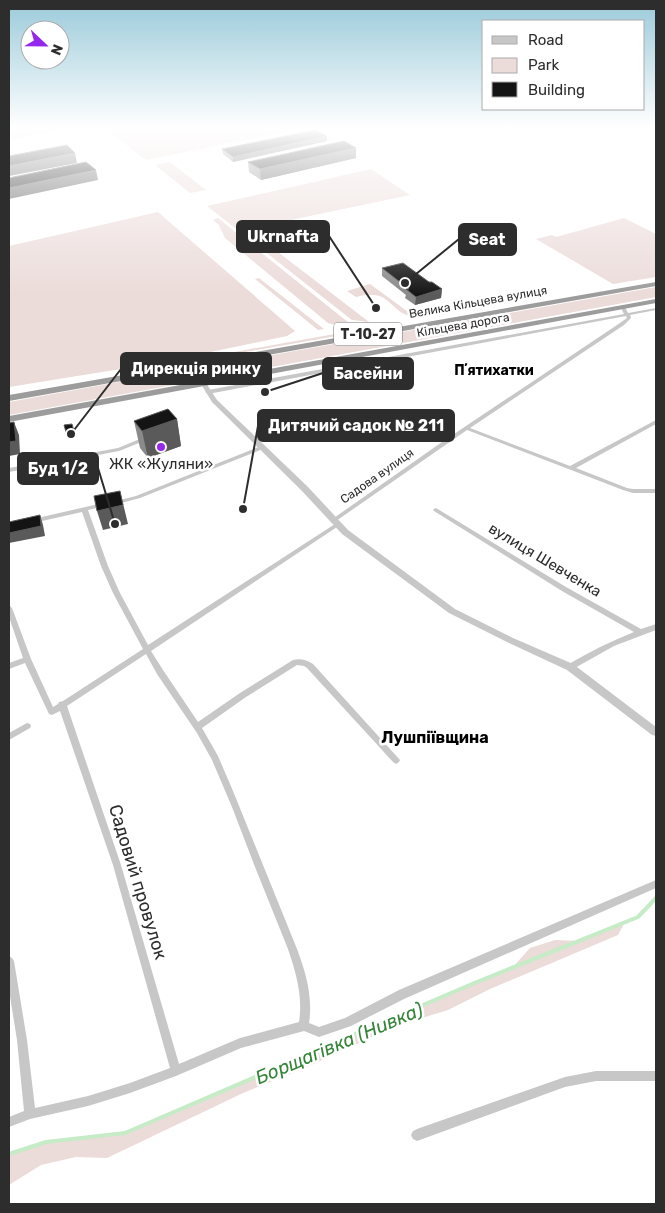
<svg xmlns="http://www.w3.org/2000/svg" width="665" height="1213" font-family="Rubik,sans-serif">
<rect width="100%" height="100%" fill="#fff"/>
<path fill="#ebdbd9" d="M9,126H83L9,140Z
M102,126H314L146,160Z
M170,162L206,190L190,193L155,165Z
M371,169L410,195L248,229L369,322L352,320L207,206Z
M158,212L295,331L287,336L191,356L171,355L150,359L127,368L9,387V246Z
M218,218L344,319L354,326L345,328L328,323L225,238L219,225L213,220Z
M624,218L656,234V277L613,284L536,239L552,235L556,237Z
M259,278L324,329L318,330L255,279Z
M370,284L415,317C388,314 393,287 356,297L347,291Z
M656,287V297L244,372L238,361Z
M406,324L239,353L234,352L379,326Z
M234,361L239,373L9,415V402Z
M625,922L618,935L490,989L448,1010L396,1026L305,1068L243,1093L107,1158L76,1157L41,1165L9,1185V1154L46,1142L125,1133L512,968L530,948L555,940L579,941Z"/>
<g fill="none" stroke-linecap="round" stroke-linejoin="round">
<path stroke="#c5ecc6" stroke-width="4" d="M9,1154L46,1142L125,1133L472,984L638,917L656,898"/>
<path fill="#c7c7c7" fill-rule="evenodd" d="M621,307H625L628,313L656,308V310L630,315L631,318L624,325L470,428L570,466L656,420V424L576,468L627,488L633,489H656V493H633L623,490L467,430L336,521L334,522L331,520L442,442L620,323L627,318L626,316L208,394L205,392L208,390L624,314L621,308Z
M147,436L150,438L149,439L119,451L9,472V468L118,448Z
M261,446L263,447V449L140,498L114,505L111,503L112,502L136,496Z
M103,503L106,505L105,506L88,510L108,566L120,593L148,645L335,524L337,523L340,525L151,651L163,670L198,722L240,693L293,660C300,658 307,660 313,664L400,760L399,762L396,764L393,762L307,668L304,666L297,665L246,697L202,728L218,756L233,791L297,949C306,973 313,997 309,1023L319,1027L345,1018L399,990L656,880V888L404,999L351,1026L319,1037L304,1031L241,1048L176,1076L130,1093L88,1106L30,1119L9,1127V1117L24,1111L17,1040L9,990V956L12,958L14,961L27,1040L35,1108L88,1096L130,1083L170,1068L113,865L60,711L52,715L49,714L25,663L9,669V663L23,658L9,617V605L12,608L31,659L53,707L58,704L59,702L63,701L143,649L113,593L101,566L82,512L33,523L30,521L33,519ZM146,654L157,674L197,733L212,760L232,807L257,872L288,949C296,973 303,996 299,1022L240,1038L179,1064L121,865L67,706Z
M436,508L566,587L641,629L656,624V630L614,646L573,669H567L566,667L567,665C589,652 611,641 634,632L562,591L434,511L433,510L434,509Z
M27,723L30,724L31,726L30,728L9,740V733Z
M596,1071H656V1081H596L565,1087L417,1141L413,1139L411,1135L413,1131L417,1129L565,1077Z"/>
<path fill="#c7c7c7" fill-rule="evenodd" d="M204,382L206,383L217,400L308,487L348,530L455,609L513,638L573,664L656,727V736L652,735L567,670L507,642L449,613L342,534L302,491L212,402L201,384Z"/>
<path fill="#9c9c9c" fill-rule="evenodd" d="M656,282V286L9,401V395Z
M656,299V303L9,422V416Z"/>
</g>
<path fill="#8a8a8a" d="M327,141L233,162L223,154L222,149Z
M356,148V158L261,180L249,172L248,162Z
M382,268L429,282L442,289L441,298L415,305L405,298L406,295L382,276Z
M177,419L181,446L148,458L140,448L134,421Z"/>
<path fill="#5a5a5a" d="M327,136V141L233,162V157Z
M356,148V158L261,180L260,169Z
M75,153L77,163L9,176V166Z
M96,170L98,180L9,199V188Z
M442,289L441,298L415,305L416,297Z
M177,419L181,446L148,458L142,431Z
M14,422L19,435L20,454L9,456V442Z
M74,431L76,437L68,439L66,432Z
M120,491L128,524L103,530L97,511Z
M40,515L43,525L45,536L9,543V533Z"/>
<path fill="#141414" stroke="#5a5a5a" d="M315,130L327,136L233,157L222,149Z
M344,141L356,148L260,169L248,162Z
M67,145L75,153L9,166V156Z
M86,162L96,170L9,188V178Z
M403,263L429,282H432L442,289L416,297L406,289H409L382,268Z
M168,409L177,419L142,431L134,421Z
M14,422L16,441L9,442V423Z
M72,424L74,431L66,432L64,425Z
M120,491L123,505L97,511L94,496Z
M40,515L41,526L9,533V522Z"/>
<linearGradient id="sky" x2="0" y2="1"><stop stop-color="#9acada"/><stop offset="0.43" stop-color="#fff"/><stop offset="1" stop-color="#fff" stop-opacity="0"/></linearGradient>
<rect width="665" height="296" fill="url(#sky)"/>
<circle fill="#9627ec" stroke="#fff" stroke-width="2" cx="161" cy="447" r="5"/>
<g text-anchor="middle" stroke-width="5" stroke-linejoin="round" paint-order="stroke">
<g font-size="12" fill="#2d2d2d" stroke="#fff">
<text transform="translate(478 302) rotate(-10)" y="4">Велика Кільцева вулиця</text>
<text transform="translate(463 325) rotate(-10)" y="4">Кільцева дорога</text>
<text transform="translate(377 476) rotate(-35)" y="4">Садова вулиця</text>
</g>
<rect fill="#fff" stroke="#6c6c6c" stroke-width="1" x="334" y="322.5" width="68" height="23" rx="4"/>
<g font-size="14" font-weight="bold" fill="#2d2d2d">
<text x="368" y="339">Т-10-27</text>
</g>
<g font-size="14" font-weight="bold" fill="#000" stroke="#fff">
<text x="494" y="375">Пʼятихатки</text>
</g>
<g font-size="15" fill="#2d2d2d" stroke="#fff">
<text x="161" y="469">ЖК «Жуляни»</text>
</g>
<g font-size="15" fill="#2d2d2d" stroke="#fff">
<text transform="translate(545 560) rotate(31)" y="5">вулиця Шевченка</text>
</g>
<g font-size="16" font-weight="bold" fill="#000" stroke="#fff">
<text x="435" y="743">Лушпіївщина</text>
</g>
<g font-size="18" fill="#2d2d2d" stroke="#fff">
<text transform="translate(138 882) rotate(73)" y="6">Садовий провулок</text>
</g>
<g font-size="19" font-style="italic" fill="#348537" stroke="#fff">
<text transform="translate(339 1043) rotate(-23)" y="7">Борщагівка (Нивка)</text>
</g>
</g>
<path fill="none" stroke="#2d2d2d" stroke-width="2" d="M376 308L329 236M405 283L459 239M71 434L121 369M265 392L323 373M243 509L258 426M115 524L98 468"/>
<g fill="#2d2d2d" stroke="#fff" stroke-width="2">
<circle cx="376" cy="308" r="5"/>
<circle cx="405" cy="283" r="5"/>
<circle cx="71" cy="434" r="5"/>
<circle cx="265" cy="392" r="5"/>
<circle cx="243" cy="509" r="5"/>
<circle cx="115" cy="524" r="5"/>
</g>
<g fill="#2d2d2d" stroke="#2d2d2d" stroke-width="2">
<rect x="237" y="221" width="92" height="31" rx="5"/>
<rect x="459" y="224" width="57" height="31" rx="5"/>
<rect x="121" y="353" width="150" height="31" rx="5"/>
<rect x="323" y="358" width="90" height="31" rx="5"/>
<rect x="258" y="410" width="196" height="31" rx="5"/>
<rect x="18" y="453" width="80" height="31" rx="5"/>
</g>
<g font-size="16" text-anchor="middle" font-weight="bold" fill="#fff">
<text x="283" y="242">Ukrnafta</text>
<text x="487" y="245">Seat</text>
<text x="196" y="374">Дирекція ринку</text>
<text x="368" y="379">Басейни</text>
<text x="356" y="431">Дитячий садок № 211</text>
<text x="58" y="474">Буд 1/2</text>
</g>
<rect width="665" height="1213" fill="none" stroke="#2d2d2d" stroke-width="20"/>
<rect x="482" y="20" width="162" height="90" fill="#ffffff" stroke="#ababab"/>
<rect x="492" y="36" width="25" height="8" fill="#c7c7c7" stroke="#ababab"/>
<text x="528" y="45" font-size="15" fill="#2d2d2d">Road</text>
<rect x="492" y="58" width="25" height="15" fill="#ebdbd9" stroke="#ababab"/>
<text x="528" y="70" font-size="15" fill="#2d2d2d">Park</text>
<rect x="492" y="82" width="25" height="15" fill="#141414" stroke="#ababab"/>
<text x="528" y="95" font-size="15" fill="#2d2d2d">Building</text>
<g transform="translate(45 45) rotate(112)"><circle r="24" fill="#ffffff" stroke="#ababab"/>
<path d="M0-4L9 19L0 12L-9 19Z" fill="#9627ec"/>
<text y="-8" font-size="14" font-weight="bold" text-anchor="middle" fill="#2d2d2d">N</text>
</g>
</svg>
